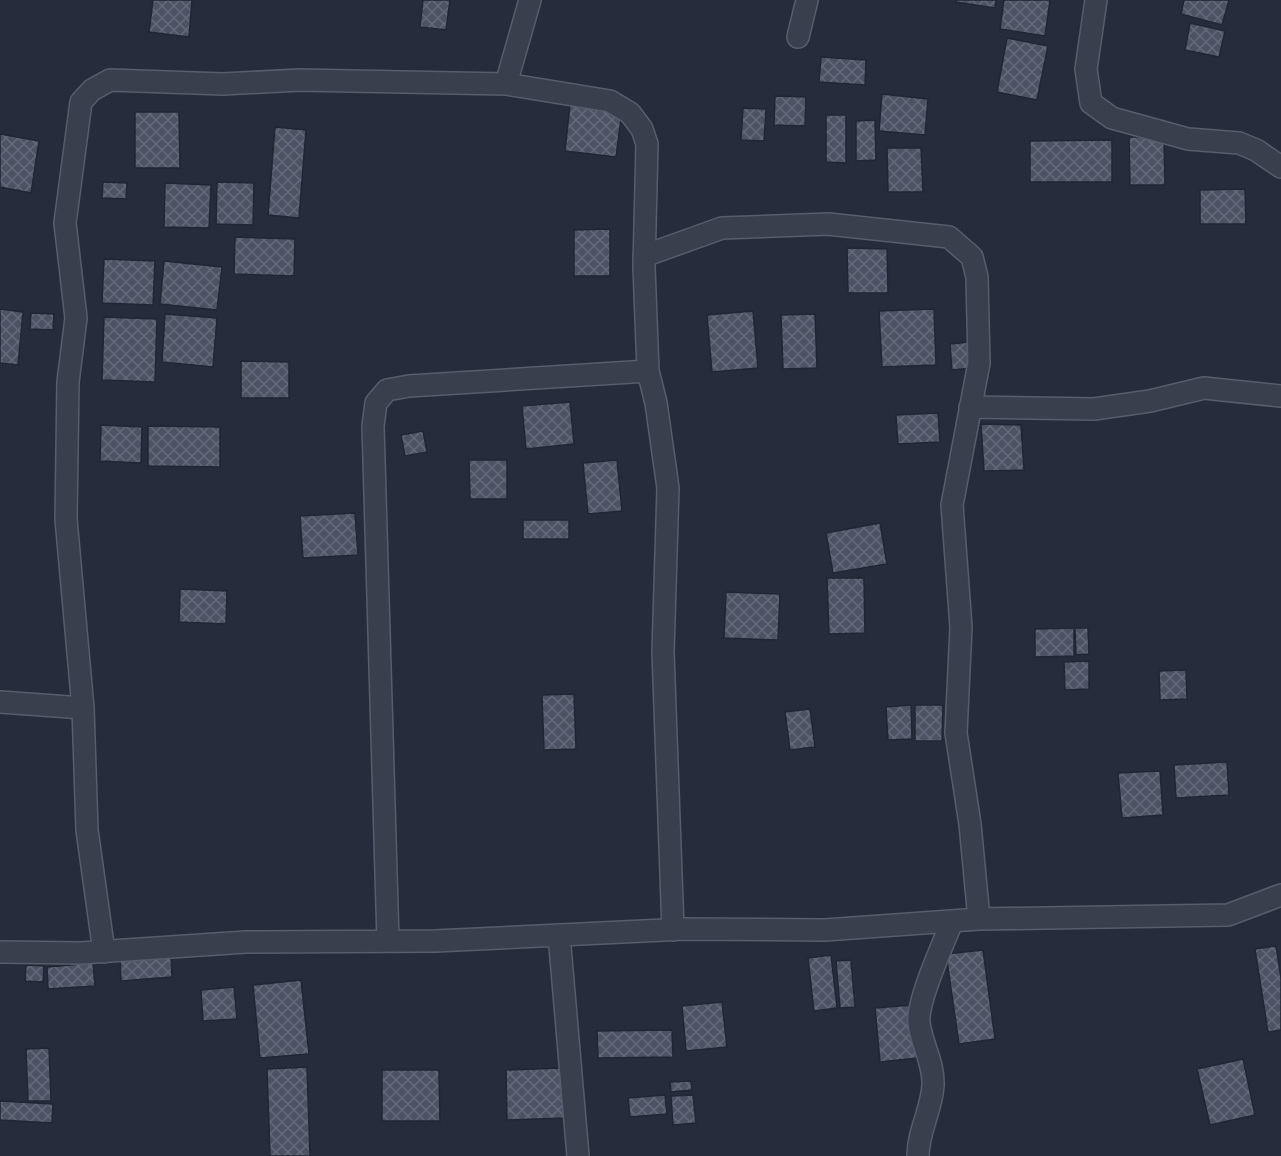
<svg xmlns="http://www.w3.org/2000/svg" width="1281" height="1156" font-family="'Nunito Sans',sans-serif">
<defs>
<pattern id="building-cross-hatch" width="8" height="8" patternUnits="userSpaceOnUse" patternTransform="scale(1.5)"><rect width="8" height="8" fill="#4c5364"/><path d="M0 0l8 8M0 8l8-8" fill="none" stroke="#646a79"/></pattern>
</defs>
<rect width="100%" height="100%" fill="#252d3c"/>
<path fill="url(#building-cross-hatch)" stroke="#202633" stroke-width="1.5" d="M153,0H192L189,37L149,32Z
M423,0H450L446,30L420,27Z
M956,0H996L995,8L956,2Z
M1004,0H1050L1045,36L1000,29Z
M1184,0H1229L1222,25L1181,14Z
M1190,23L1225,31L1219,57L1185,50Z
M1007,38L1048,46L1037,100L997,92Z
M821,57L866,60L865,85L819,82Z
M882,94L928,99L925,135L879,131Z
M775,96L806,97L805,126L774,125Z
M570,105L622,111L616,157L565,151Z
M743,108L766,109L764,141L741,140Z
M135,112H179L180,168H135Z
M826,115H846V163L826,162Z
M875,120L876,160L856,161V121Z
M275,127L306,130L299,218L268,215Z
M0,134L39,141L31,193L0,187Z
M1129,137H1164L1165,185H1130Z
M1112,140V182H1030V141Z
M887,148H921L923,192H888Z
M103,182L127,183L126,199L102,198Z
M217,182L254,183L253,225L216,224Z
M165,183L211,185L209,228L164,227Z
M1245,189L1246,224H1200V190Z
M610,229V276H574V230Z
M235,237L295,239L294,276L234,274Z
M847,248L887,249L888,293H848Z
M104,259L155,261L153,305L102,303Z
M164,261L222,267L217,310L160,304Z
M0,309L23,312L18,365L0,363Z
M934,309L936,365L882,367L879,311Z
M753,311L758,368L712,372L707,315Z
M31,313L54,314L53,330L30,329Z
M165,314L217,318L213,367L162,362Z
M815,314L817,368L783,369L781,315Z
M104,317L157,319L155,382L102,380Z
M970,342L972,368L952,370L950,344Z
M241,361L289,362V398H241Z
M570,402L574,444L526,449L522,406Z
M938,413L940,442L898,444L896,415Z
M981,424L1021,425L1024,470L984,471Z
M101,425L142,427L141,463L100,461Z
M148,426L220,427V467L148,466Z
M423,431L427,452L405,456L401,435Z
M469,460H507V499H470Z
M617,460L622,511L588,514L583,463Z
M355,513L358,555L303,558L300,516Z
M523,520H569V539H523Z
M880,523L887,564L833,573L826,533Z
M827,578H864L865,633L829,634Z
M180,589L227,591L226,624L179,622Z
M726,592L780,594L778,640L724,638Z
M1074,628V656L1035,657V629Z
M1075,628H1088L1089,654L1076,655Z
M1089,661V689L1065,690L1064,662Z
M1186,670L1187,699L1160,700L1159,671Z
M574,694L576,749L544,750L542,695Z
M911,705L912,739L888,740L886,707Z
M915,705H943L942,741H915Z
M810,709L815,747L790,750L785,712Z
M1227,762L1229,795L1176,798L1174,765Z
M1160,771L1163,815L1122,818L1118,773Z
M1276,946L1281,978V1030L1268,1032L1255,949Z
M983,950L995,1039L959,1044L946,954Z
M171,954L172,977L121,981L120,958Z
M831,955L837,1008L814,1011L808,958Z
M851,960L855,1007L840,1008L836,961Z
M93,963L95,986L48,989L47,967Z
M26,965L44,966L43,982L25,981Z
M301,980L309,1054L260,1058L253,985Z
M234,987L237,1019L203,1021L201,990Z
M722,1002L727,1047L686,1051L682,1006Z
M913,1005L917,1058L880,1062L875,1008Z
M672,1030L673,1057L598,1058L597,1031Z
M49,1048L51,1101H28L26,1049Z
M1243,1059L1255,1115L1210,1125L1197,1069Z
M307,1067L310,1156H270L267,1069Z
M562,1068L564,1118L507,1120L506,1070Z
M382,1070H439L440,1121H382Z
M691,1081L692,1090L671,1092L670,1082Z
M665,1095L667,1114L630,1117L628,1098Z
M693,1095L696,1123L673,1125L671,1096Z
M0,1101L53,1104L52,1123L0,1120Z"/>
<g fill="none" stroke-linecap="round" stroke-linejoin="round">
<defs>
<path id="street" d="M1096,0L1086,69L1091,103L1112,118L1188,139L1239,143L1256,150L1281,167
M798,37L807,0
M506,84L530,0
M644,256L722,228L828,224L949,237L972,257L977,277L979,363L952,505L961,627L956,733L970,824L979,919
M970,407L1094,409L1150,401L1204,388L1281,396
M0,702L83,708
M559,935L578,1156
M388,941L373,426L376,403L387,390L409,386L648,371L656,403L668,488L663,652L673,930
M0,952L81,953L246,942L435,941L685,929L825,930L979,919L1228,915L1281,895
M104,952L87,830L83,708L66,519L68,382L76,318L65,223L81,102L92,90L110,80L223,84L300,80L506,84L610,101L630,113L642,129L647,144L644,267L648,371
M918,1156C918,1131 932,1109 933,1085C934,1062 921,1043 919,1022C917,1001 943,944 952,922"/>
</defs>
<use href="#street" stroke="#575d6a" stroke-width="24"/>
<use href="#street" stroke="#393f4c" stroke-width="21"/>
</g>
</svg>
